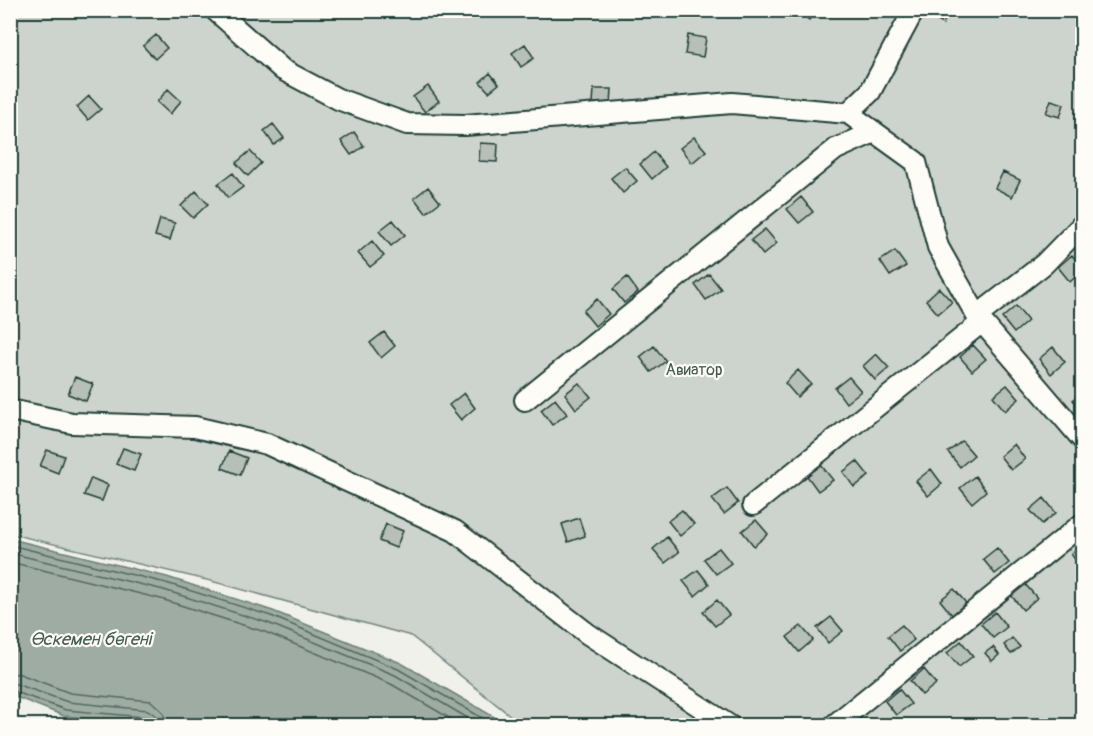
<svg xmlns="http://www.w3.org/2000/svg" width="1093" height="736" font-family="Pangolin,sans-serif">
<rect width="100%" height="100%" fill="#f0f1eb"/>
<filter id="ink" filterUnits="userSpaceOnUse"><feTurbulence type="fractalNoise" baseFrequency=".0167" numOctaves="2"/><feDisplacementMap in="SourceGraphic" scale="12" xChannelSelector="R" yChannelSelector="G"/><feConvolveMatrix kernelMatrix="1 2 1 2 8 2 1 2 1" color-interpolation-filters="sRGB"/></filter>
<g filter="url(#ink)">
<path fill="#cdd3cd" stroke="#768880" stroke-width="1.5" d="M11,11H1082V725H522L411,636L211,581L11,534Z"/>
<path fill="#9faca4" stroke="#6c8077" stroke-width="1.5" d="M11,539L167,577L273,611L401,663L508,725H165L64,716L11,695Z"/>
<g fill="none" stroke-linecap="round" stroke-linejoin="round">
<path stroke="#526961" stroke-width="1.5" d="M10,545L166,583L271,616L398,669L496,726
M10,553L164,590L268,623L395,675L481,726
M10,562L161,599L265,632L391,684L463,726
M10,673L20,674L70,693L151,701L163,712L167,726
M10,682L68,702L148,710L156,716L158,726
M10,690L66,710L144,717L149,720L150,726"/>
</g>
<path fill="#b6bfb8" stroke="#1f3d34" stroke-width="1.5" d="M796,10H815L809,20Z
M928,10H950L943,24L926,15Z
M156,35L167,48L155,59L143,46Z
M688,35L706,38L703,57L685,54Z
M525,44L534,58L521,67L512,53Z
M490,73L499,84L489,92L480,82Z
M428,86L439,101L425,112L413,97Z
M168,89L181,101L170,114L157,102Z
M594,89H612L611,104L593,103Z
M89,96L101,109L88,120L77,107Z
M1051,100L1064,104L1060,117L1046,113Z
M273,124L284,138L274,145L264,131Z
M354,132L364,146L351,155L341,141Z
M694,137L706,151L692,163L680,148Z
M480,143L498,144L497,162L479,161Z
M250,151L261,163L248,176L236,163Z
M654,152L666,167L652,179L640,164Z
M625,167L637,181L623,193L611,178Z
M1003,172L1020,180L1012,197L995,188Z
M233,173L243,187L228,198L218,184Z
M428,187L440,202L426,213L414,198Z
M196,191L208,204L193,218L181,206Z
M801,197L813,212L799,223L787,209Z
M160,219L175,223L170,240L155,236Z
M393,220L405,235L391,246L379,231Z
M765,229L777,243L763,255L751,240Z
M372,241L384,256L370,267L358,253Z
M895,251L906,266L890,276L880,261Z
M1072,255L1082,268V271L1070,282L1058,267Z
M709,274L721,289L706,300L695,285Z
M627,277L638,292L624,303L613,289Z
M939,288L952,302L938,314L926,300Z
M597,299L609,314L595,326L583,311Z
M1016,306L1028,321L1014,333L1002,318Z
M384,332L395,346L381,358L370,343Z
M973,345L986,359L972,371L960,357Z
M654,346L666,361L651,372L640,357Z
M1053,347L1065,362L1051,374L1039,359Z
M876,354L889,368L875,380L863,366Z
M798,370L811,384L797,397L785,383Z
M75,377L93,384L86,401L68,394Z
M849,377L861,391L846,403L835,388Z
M579,383L591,397L576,409L565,394Z
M1007,385L1019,399L1005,411L993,396Z
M1082,390V409L1073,400Z
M464,393L475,408L461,420L449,405Z
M555,399L567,414L552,425L541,410Z
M962,441L974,455L960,467L948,452Z
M1014,444L1025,459L1011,470L1000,456Z
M123,448L141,454L134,471L116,464Z
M47,450L64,456L58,473L40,466Z
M229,451L247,458L240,475L222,468Z
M857,461L869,476L854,487L843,472Z
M821,465L833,480L818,491L807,476Z
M931,469L942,484L928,496L916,481Z
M975,476L986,491L972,503L960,488Z
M91,478L108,485L102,501L84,495Z
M727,488L738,503L724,514L712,499Z
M1044,498L1056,513L1042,524L1030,510Z
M682,510L694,524L680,536L668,521Z
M579,518L585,536L568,542L562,524Z
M756,520L768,534L754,546L742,531Z
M386,524L403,531L396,548L379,541Z
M667,537L679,552L665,563L653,549Z
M1082,545V569L1071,554Z
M719,548L731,563L716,574L704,559Z
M997,548L1009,563L995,574L983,559Z
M698,570L709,584L695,596L683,581Z
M1025,584L1037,598L1023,610L1011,595Z
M954,589L966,603L952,615L940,600Z
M717,600L729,615L715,626L703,612Z
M995,612L1007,627L993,638L981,624Z
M831,617L843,631L828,643L817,628Z
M902,625L914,640L900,651L888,636Z
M801,626L813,640L799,652L787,637Z
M1012,638L1020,647L1011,654L1004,645Z
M961,641L973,656L959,667L947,653Z
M993,647L999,655L992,661L985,653Z
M924,669L936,684L922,695L910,681Z
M899,689L911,704L896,715L885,701Z
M859,718L865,726H850Z"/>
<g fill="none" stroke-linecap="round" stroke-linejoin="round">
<defs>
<path id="minor" d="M215,10L283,70L338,99L407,124L465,125L732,103L848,113L916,162L938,247L977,316L1082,439
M848,113L870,92L914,10
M977,316L1044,264L1082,225
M525,400L836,149L874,132
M10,410L72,423L195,427L267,444L455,531L588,634L730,726
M753,505L982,322
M833,726L1082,524"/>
</defs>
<use href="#minor" stroke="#1f3d34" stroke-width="24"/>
<use href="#minor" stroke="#fdfcf7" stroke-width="20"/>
</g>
</g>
<g text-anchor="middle" stroke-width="4.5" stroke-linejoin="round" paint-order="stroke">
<g font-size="16" fill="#425b53" stroke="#fdfcf7">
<text x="694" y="375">Авиатор</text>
</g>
<g font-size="18" font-style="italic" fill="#455e56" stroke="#fdfcf7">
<text x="91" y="645">Өскемен бөгені</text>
</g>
</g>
<rect width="1093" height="736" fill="none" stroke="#fdfcf7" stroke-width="36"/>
<rect x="18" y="18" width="1057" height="700" fill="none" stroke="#1f3d34" stroke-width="2" filter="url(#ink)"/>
</svg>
